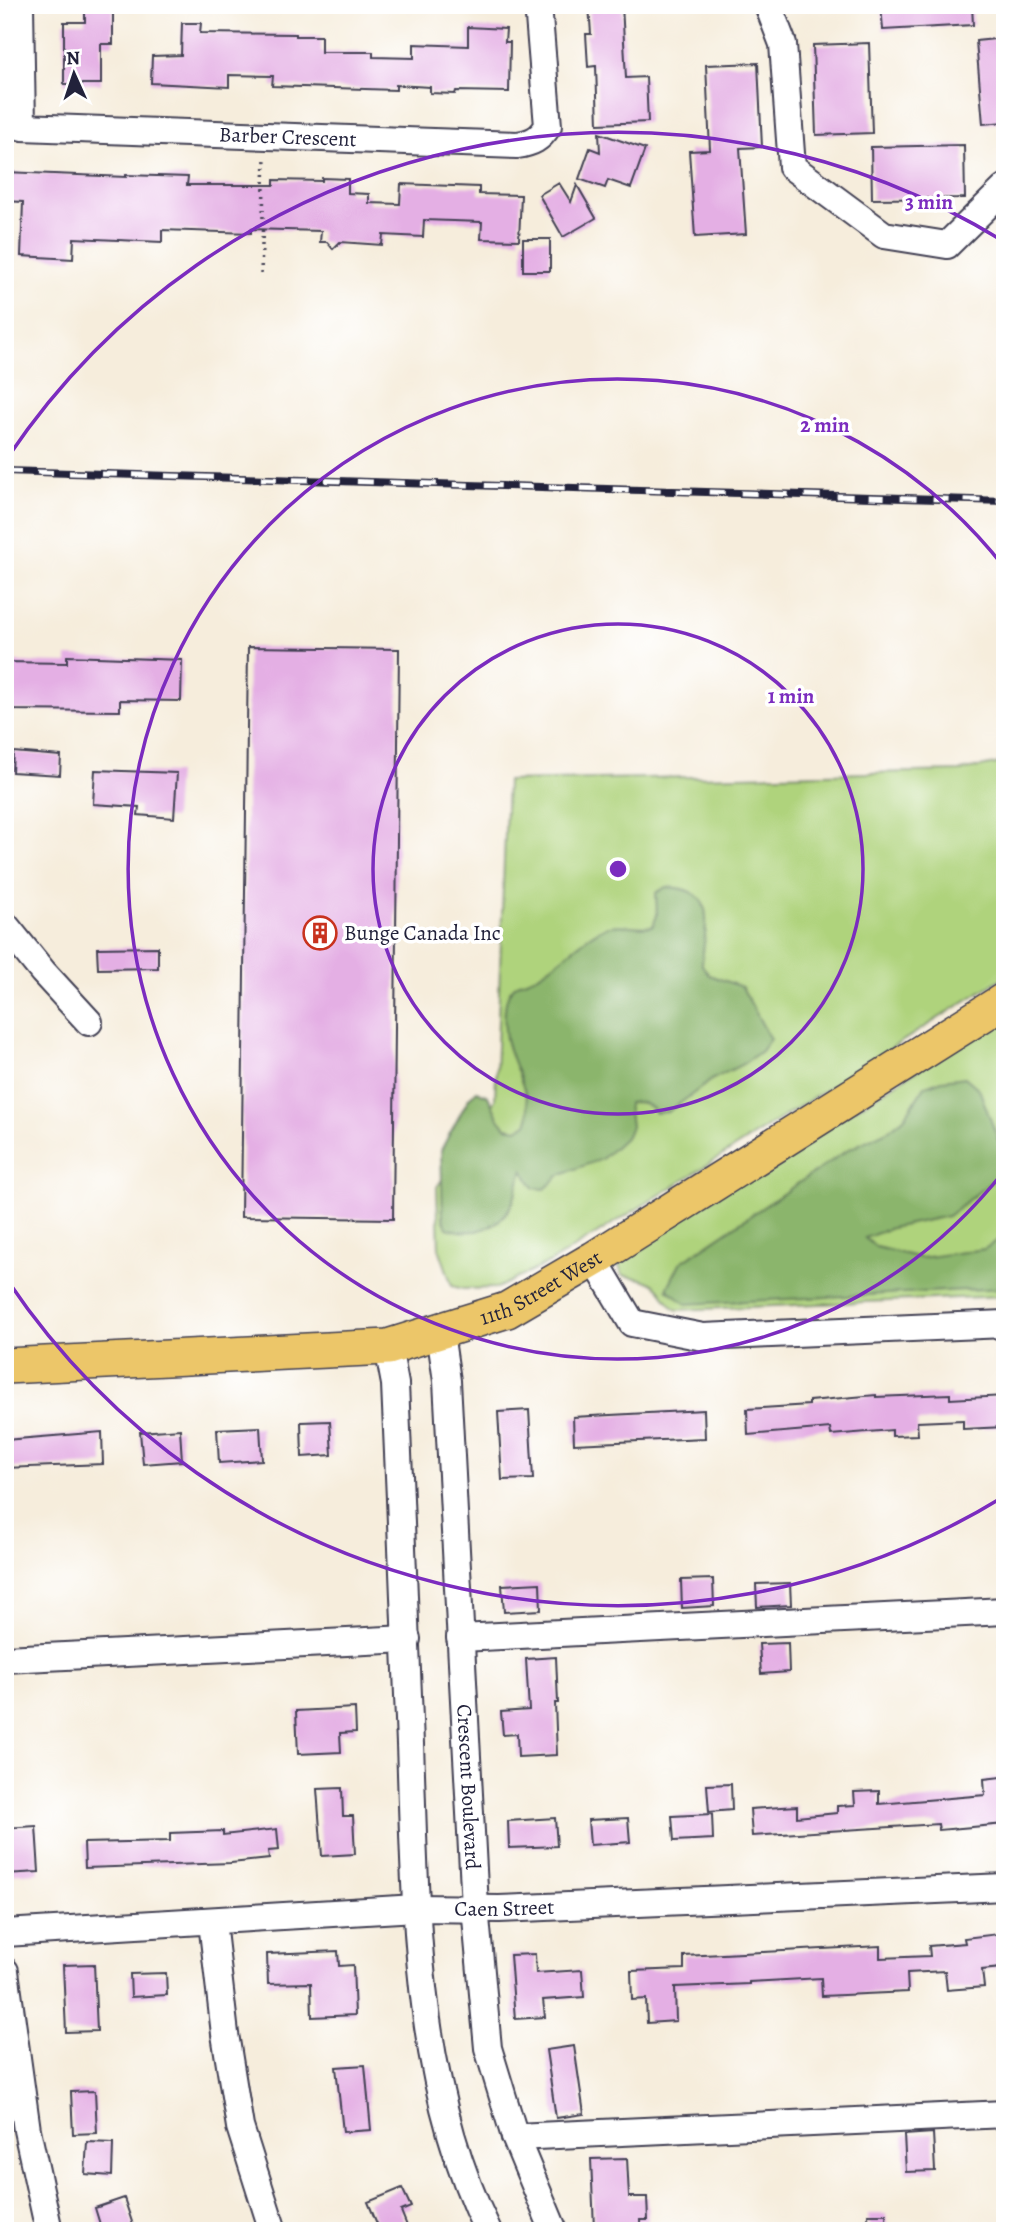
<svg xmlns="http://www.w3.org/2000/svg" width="1010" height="2236" font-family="Alegreya,serif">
<rect width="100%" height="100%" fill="#fff"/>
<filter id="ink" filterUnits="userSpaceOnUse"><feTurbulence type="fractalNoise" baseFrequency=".0143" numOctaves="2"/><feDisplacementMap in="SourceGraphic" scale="14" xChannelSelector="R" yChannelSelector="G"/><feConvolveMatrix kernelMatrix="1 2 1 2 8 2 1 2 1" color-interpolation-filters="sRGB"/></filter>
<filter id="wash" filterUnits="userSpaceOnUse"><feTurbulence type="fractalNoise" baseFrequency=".00686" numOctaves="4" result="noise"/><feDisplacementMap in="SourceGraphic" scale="28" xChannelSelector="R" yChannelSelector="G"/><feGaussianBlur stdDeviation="1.57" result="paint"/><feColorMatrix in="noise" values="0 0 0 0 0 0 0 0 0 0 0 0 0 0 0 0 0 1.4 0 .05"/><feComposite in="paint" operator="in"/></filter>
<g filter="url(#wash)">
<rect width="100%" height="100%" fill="#f6eddc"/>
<path fill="#afd37c" stroke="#687a5c" stroke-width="2" d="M1005,762V976L682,1181L551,1262L497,1288L463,1289L452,1286L439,1248L437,1187L495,1100L507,781L961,771Z
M1005,1015V1296L677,1310C668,1304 666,1297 659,1289C649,1278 635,1278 622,1275L619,1266L623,1255Z"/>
<path fill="#8bb56c" stroke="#566c54" stroke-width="2" d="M666,887C723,889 703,929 702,965L709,975L742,987L770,1039L761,1051L743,1064L713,1079L668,1112L656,1113C647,1103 641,1101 628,1103L631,1126L627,1136L602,1159L561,1174L545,1189L534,1188L523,1170C519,1180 517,1192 513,1202C500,1229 473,1237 447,1228L443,1218L441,1150L469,1098L477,1091L488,1096L498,1117L506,1127L518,1129L528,1122C532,1093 512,1067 506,1039C504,1026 503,1003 510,991C517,981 529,980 538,975C559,964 587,932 610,926C624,923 638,929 653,926L657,915L656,893Z
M965,1077L979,1089L1002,1150L1005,1171L948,1216L891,1228L865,1238L876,1247L921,1258L984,1249L1005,1236V1288L686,1304L667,1289L680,1263L849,1149L889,1130L904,1118L925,1086L942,1080Z"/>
<g id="blocks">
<path fill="#e4afe4" d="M85,5H113V44H101V84H64V22H85Z
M589,5H622L626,78L646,77L648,122L598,124L596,66L588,67L586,34H591Z
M881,5H972L973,25L883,30Z
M182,23H201L200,33L296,34V36H321V52H373V57L414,58V44L468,46V27L506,29L505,42H510L509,92L456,91L455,94L430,93V87L396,85V90L272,86L273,76L229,75V87L151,83L152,56L181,55Z
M1005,38V122L983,124L976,41Z
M869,43L872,133L816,135L813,45Z
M758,63L762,147L740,148L746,234L695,237L689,151L710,150L706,65Z
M599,133L645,149L631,188L608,180L605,188L579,179L590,148L600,152Z
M964,145L965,198L872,199L871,147Z
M5,172L126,177V175L188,177L187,185H274V180L322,181V178L348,179V193L369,194V203L400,204L401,184L479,187V194L521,195L519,240L481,239L482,222L424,220L423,237L383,235L382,245L340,242L333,249L327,242H320L321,231L251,229V233L162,230V242L74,238L73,259L21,256L23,202L5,201Z
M559,183L571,202L577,185L596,218L563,237L539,195Z
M523,239H550V271H523Z
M248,647L399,649L393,1219L241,1217Z
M67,656L182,660L181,701L120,700V711L5,710V662L67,663Z
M13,752L61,756L60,775L12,772Z
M95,770L177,773L174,818L138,815L139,807L93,804Z
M158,947V968L98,969L97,948Z
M950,1394V1399L1005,1396V1427L963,1429V1420L917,1422L918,1435L892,1436V1430L831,1435L830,1428L748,1435L747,1409L809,1405V1401L876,1395V1397Z
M529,1410L533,1479L502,1480L498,1412Z
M704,1410L705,1438L574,1444L573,1417Z
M330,1421L332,1455L302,1457L301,1422Z
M260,1427L262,1460L219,1463L217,1429Z
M180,1429L182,1461L143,1464L140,1432Z
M102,1432L103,1464L5,1468V1440Z
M713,1579L714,1606L682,1608L681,1580Z
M540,1583L541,1610L504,1612L502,1585Z
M790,1583L791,1605L757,1607L756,1584Z
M788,1643L789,1672L761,1674L759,1644Z
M556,1657L558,1703H555L557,1755L518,1757L517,1734L503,1735L501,1712L529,1710L526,1659Z
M355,1708L356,1732L340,1733L341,1752L298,1754L296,1711Z
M1001,1777L1003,1796H1005V1824L939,1830L938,1824L752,1836L750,1809L797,1806V1817L837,1813V1806L855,1805L854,1792L879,1791V1804L985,1795L984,1779Z
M731,1784L732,1810L709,1812L707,1785Z
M342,1788L343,1816H353L355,1854L322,1856L317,1789Z
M712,1814L713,1839L674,1841L672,1816Z
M555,1818L557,1846L509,1848L508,1821Z
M628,1818L630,1842L590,1845L588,1820Z
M36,1826L39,1872L5,1874V1828Z
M277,1829L279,1850L268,1851L269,1859L231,1863L85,1868L84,1843L170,1841V1833L223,1831V1835Z
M998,1934L1001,1968L982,1970L984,1987L947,1990L945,1971L907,1973L908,1992L822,1996L821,1978L749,1982V1984L675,1987L676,2021L647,2023L646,1999L632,2000L631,1971L684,1969V1956L880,1946V1958L930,1956L929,1946L965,1943L964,1938Z
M338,1951L339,1966L353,1965L355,2015L312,2017L311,1983L268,1984L267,1954Z
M535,1954L536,1973L582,1970L584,1997L543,2000L545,2017L515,2019L510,1955Z
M94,1964L97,2031L66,2032L63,1965Z
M166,1973L167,1995L131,1997L130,1974Z
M574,2046L584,2114L556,2118L546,2050Z
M365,2065L371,2130L343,2132L336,2067Z
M95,2091L97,2133L73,2134L71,2092Z
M933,2133L935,2171L906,2172L904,2135Z
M87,2142L113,2143L112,2176L85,2174Z
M627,2158L629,2197H647L648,2220H640L641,2231H600V2228H594L591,2159Z
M402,2188L411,2207L401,2211L409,2231H380L368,2202Z
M124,2198L135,2231H102L95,2208Z
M868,2214H886L887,2231H869Z"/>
</g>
</g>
<g filter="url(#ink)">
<use href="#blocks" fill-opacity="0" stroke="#424053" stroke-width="2"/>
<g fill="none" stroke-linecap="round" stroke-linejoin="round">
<defs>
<g id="minor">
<path id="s1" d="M20,5L22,127L517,145C532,143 540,139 548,126L538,5"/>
<path d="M768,5L783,44L792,167L884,235L947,245L1005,188"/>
<path d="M5,925L43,972L89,1022"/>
<path d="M594,1259L632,1323L703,1337L1005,1324"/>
<path id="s2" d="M440,1333L447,1381L475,1907L488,2048L515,2137L554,2231"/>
<path d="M388,1347L395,1384C400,1504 406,1624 410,1744C416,1908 414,2080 488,2231"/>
<path d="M460,1638L1005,1611"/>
<path d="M5,1659L407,1639"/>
<path d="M212,1922L225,2034L240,2127L273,2231"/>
<path id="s3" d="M5,1933L416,1908L499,1909L1005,1887"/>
<path d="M5,1971L27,2130L49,2231"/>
<path d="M515,2137L1005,2114"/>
</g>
<g id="major">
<path id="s4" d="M5,1366L388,1347L507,1310L594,1259L1005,1000"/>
</g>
</defs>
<use href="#minor" stroke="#424053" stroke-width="30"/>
<use href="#major" stroke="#424053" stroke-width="38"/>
<path stroke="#424053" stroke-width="3.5" stroke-dasharray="2 5" stroke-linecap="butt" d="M261,274L265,157"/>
<use href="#minor" stroke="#fff" stroke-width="26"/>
<use href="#major" stroke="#ecc669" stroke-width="35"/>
<defs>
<path id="rail" d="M5,471L1005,501"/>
</defs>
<use href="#rail" stroke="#22223b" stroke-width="8"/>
<use href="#rail" stroke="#fff" stroke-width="5" stroke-dasharray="16" stroke-linecap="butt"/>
</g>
</g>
<g fill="none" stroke="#7b2cbf" stroke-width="3.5">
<circle cx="618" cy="869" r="245"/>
<path d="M1004 1171A490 490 0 1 1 1004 567"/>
<path d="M1003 1497A736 736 0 0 1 8 1281M8 457A736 736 0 0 1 1003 241"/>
</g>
<defs>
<symbol id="building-ring" viewBox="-11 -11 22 22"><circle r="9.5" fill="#fff" stroke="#c8321e" stroke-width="1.5"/><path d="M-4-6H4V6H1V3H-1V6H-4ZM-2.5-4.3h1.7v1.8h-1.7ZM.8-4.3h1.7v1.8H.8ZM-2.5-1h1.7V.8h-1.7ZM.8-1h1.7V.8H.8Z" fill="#c8321e"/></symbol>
</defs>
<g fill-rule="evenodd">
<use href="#building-ring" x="301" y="914" width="38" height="38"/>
</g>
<g text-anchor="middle" stroke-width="7" stroke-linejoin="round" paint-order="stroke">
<g font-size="21" fill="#22223b" stroke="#fff">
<text dy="7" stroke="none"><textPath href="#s1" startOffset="388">Barber Crescent</textPath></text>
<text dy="7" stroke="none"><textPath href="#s4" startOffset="548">11th Street West</textPath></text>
<text dy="7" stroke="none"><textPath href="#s2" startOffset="455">Crescent Boulevard</textPath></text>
<text dy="7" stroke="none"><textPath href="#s3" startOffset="500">Caen Street</textPath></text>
</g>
<g font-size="21" fill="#22223b" stroke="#fff" text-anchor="start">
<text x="344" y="940">Bunge Canada Inc</text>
</g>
</g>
<circle cx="618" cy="869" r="10" fill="#7b2cbf" stroke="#fff" stroke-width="3.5"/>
<g font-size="21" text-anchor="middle" font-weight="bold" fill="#7b2cbf" stroke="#fff" stroke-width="7" stroke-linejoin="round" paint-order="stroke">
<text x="929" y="209">3 min</text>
<text x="825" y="432">2 min</text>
<text x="791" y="703">1 min</text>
</g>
<rect width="1010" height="2236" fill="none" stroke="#fff" stroke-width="28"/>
<g transform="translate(74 74) rotate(357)" stroke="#ffffff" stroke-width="5" paint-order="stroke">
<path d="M0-5L12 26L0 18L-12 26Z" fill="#22223b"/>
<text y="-10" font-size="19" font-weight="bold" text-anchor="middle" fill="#22223b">N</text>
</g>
</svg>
